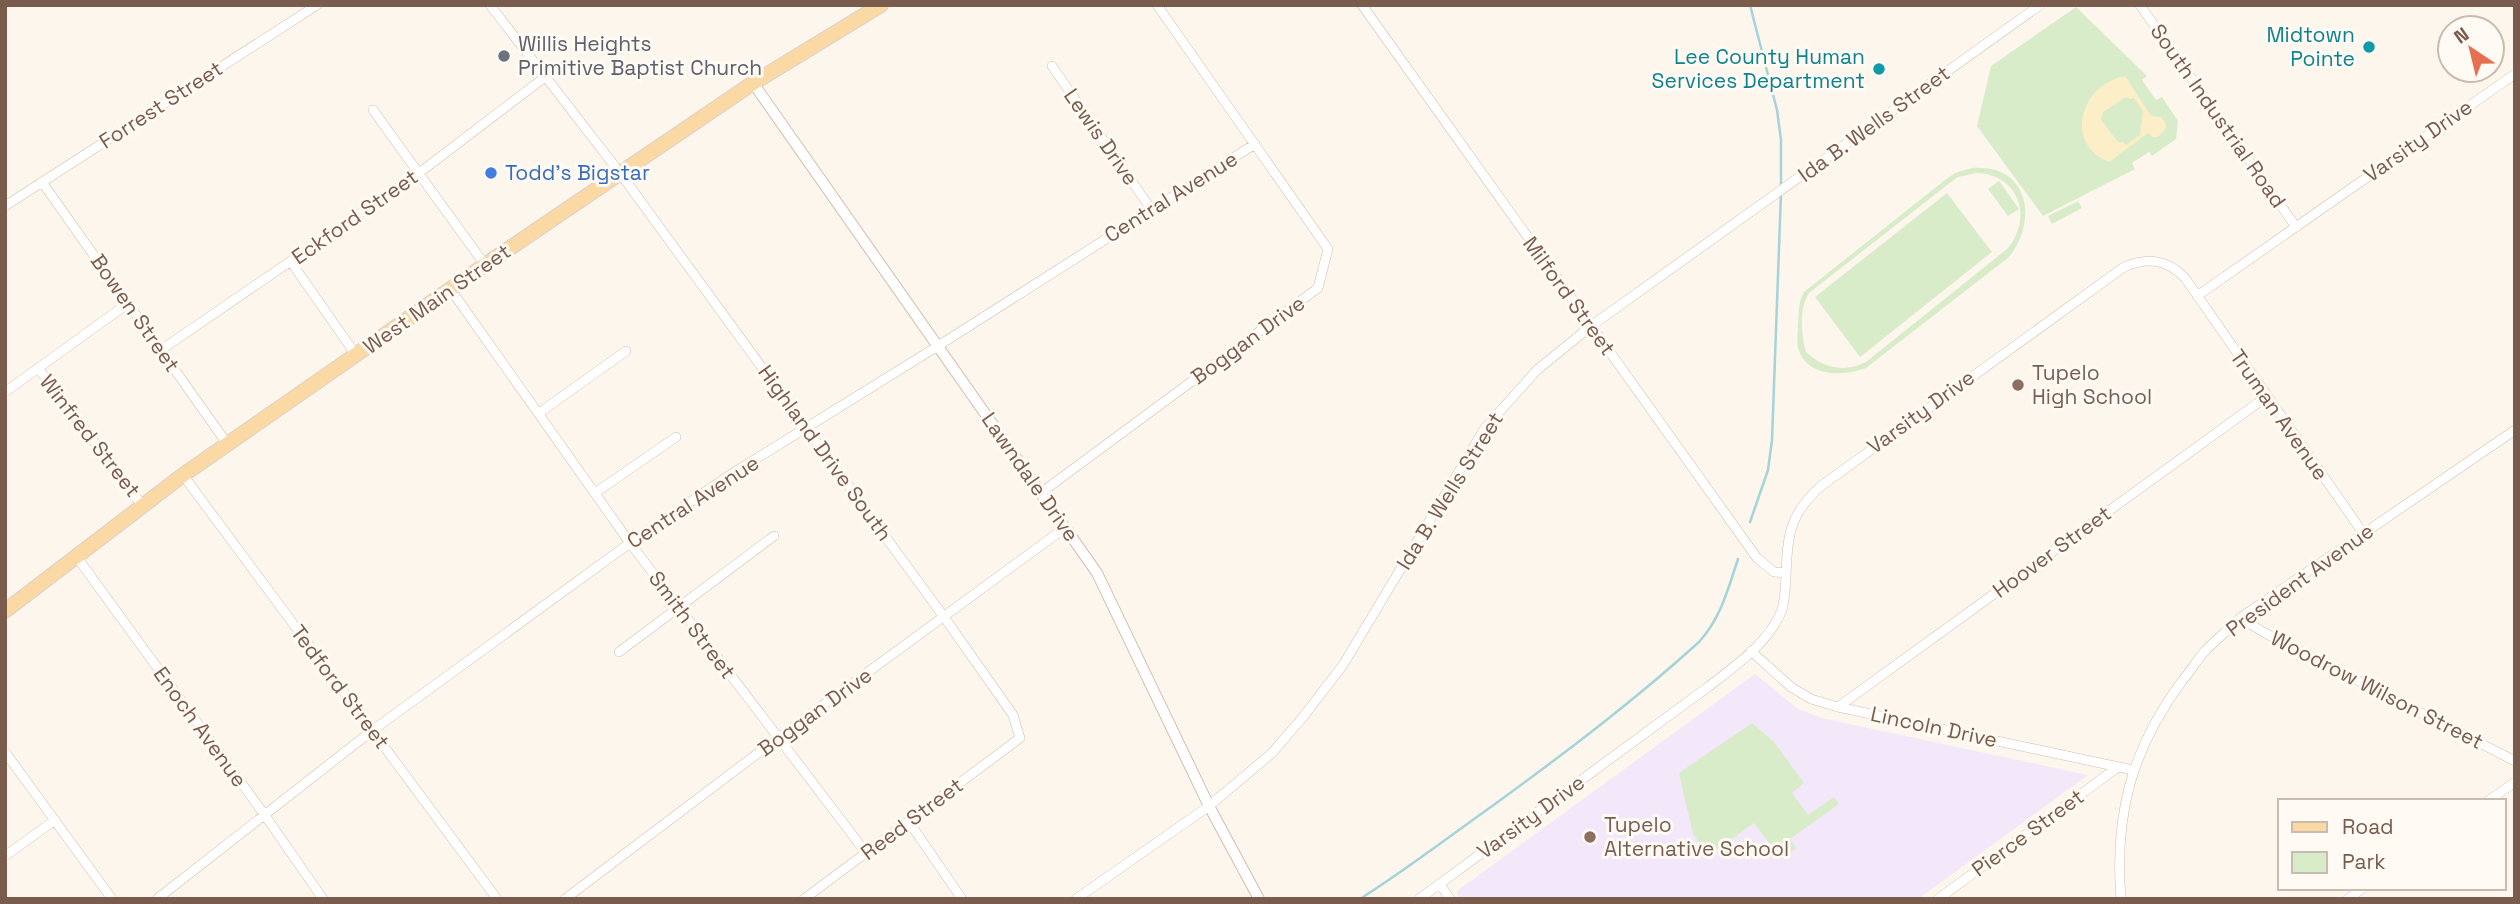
<svg xmlns="http://www.w3.org/2000/svg" width="2520" height="904" font-family="'Space Grotesk',sans-serif">
<rect width="100%" height="100%" fill="#fdf6ec"/>
<path fill="#f3e8fa" d="M1755,674L1798,709L1822,718L2088,775L1918,899H1459L1457,891Z"/>
<path fill="#d8ecc9" fill-rule="evenodd" d="M2076,7L2147,76L2142,80L2156,100L2162,97L2178,121L2176,139L2152,156L2149,152L2132,163L2135,169L2043,216L1977,126L1991,66Z
M1972,168C2028,163 2039,219 2009,257L1866,368C1845,376 1809,378 1799,351C1796,343 1798,333 1798,324C1799,313 1798,302 1804,292L1945,180L1955,173ZM1976,173C2019,174 2034,218 2007,249L1866,362C1844,373 1823,368 1806,352C1801,336 1799,307 1809,293L1951,182L1958,177Z
M1999,181L2019,209L2008,216L1988,189Z
M1947,193L1992,252L1860,357L1815,297Z
M2078,201L2082,208L2052,224L2048,216Z
M1752,723L1774,742L1804,783L1792,793L1808,815L1834,797L1839,804L1790,839L1796,848L1781,859L1754,823L1708,856L1693,834L1679,773Z"/>
<path fill="#fcefc7" fill-rule="evenodd" d="M2125,76L2151,116L2161,117L2166,124V128L2158,137H2153L2148,133L2109,162C2063,143 2081,84 2125,76ZM2126,97L2131,99L2134,98L2143,111L2140,135L2126,145L2123,142H2118L2101,120L2103,112Z"/>
<g fill="none" stroke-linecap="round" stroke-linejoin="round">
<path stroke="#a5d3da" stroke-width="2.5" d="M1750,5L1777,110L1781,140V187
M1750,522L1768,470L1772,440L1781,193
M1360,899C1406,870 1450,836 1495,804C1565,753 1634,701 1699,642C1721,618 1728,589 1738,559"/>
<defs>
<path id="minor" d="M490,5L620,173L944,617L1013,715L1020,738L804,899
M1362,5L1757,558L1774,572L1786,573
M2140,5L2296,227
M1052,66L1151,209
M373,110L485,265
M42,182L228,445
M5,206L317,5
M291,262L356,355
M451,290L630,543L867,854
M2197,296L2515,74
M161,350L419,173L545,77
M38,368L142,505
M5,392L127,304
M539,413L626,351
M183,475L497,899
M1042,492L1318,288L1328,249L1157,5
M595,493L676,437
M76,556L264,814L323,899
M2240,618L2265,633L2515,761
M1751,651L1791,687L1811,699L1838,707L2133,770
M619,652L774,536
M1838,707L2266,397
M5,752L112,899
M2488,801L2515,782
M909,822L962,899
M5,856L55,820
M1440,884L1450,899
M157,899L373,730L630,543L730,475L938,346L1255,144
M565,899L778,738L1066,527
M1076,899L1209,806L1272,753L1303,717L1343,665L1485,428L1537,370L1591,326L2040,5
M1419,899L1708,687C1735,666 1769,643 1782,610C1785,599 1785,588 1786,578C1787,537 1789,514 1821,486L2124,267C2147,257 2167,259 2185,278L2363,533
M1938,899L2118,767
M2121,899C2114,814 2132,749 2182,681C2190,672 2197,660 2205,651C2216,640 2229,629 2240,618L2515,430
M2348,899L2363,888"/>
<path id="tertiary" d="M753,83L1097,573L1209,806L1259,899"/>
<path id="primary" d="M5,611L183,475L485,265L753,83L881,5"/>
</defs>
<use href="#minor" stroke="#d1beb0" stroke-width="10"/>
<use href="#tertiary" stroke="#d1beb0" stroke-width="12"/>
<use href="#primary" stroke="#dad1cd" stroke-width="16"/>
<use href="#minor" stroke="#fff" stroke-width="9"/>
<use href="#tertiary" stroke="#fff" stroke-width="10"/>
<use href="#primary" stroke="#fbd9a5" stroke-width="14"/>
</g>
<g fill="#0f9aa8" stroke="#fffaf3" stroke-width="2.5">
<circle cx="2369" cy="47" r="7"/>
<circle cx="1879" cy="69" r="7"/>
</g>
<circle fill="#6b7280" stroke="#fffaf3" stroke-width="2.5" cx="504" cy="56" r="7"/>
<circle fill="#3f7fe0" stroke="#fffaf3" stroke-width="2.5" cx="491" cy="173" r="7"/>
<g fill="#8d6e63" stroke="#fffaf3" stroke-width="2.5">
<circle cx="2018" cy="385" r="7"/>
<circle cx="1590" cy="837" r="7"/>
</g>
<g text-anchor="middle" stroke-width="6" stroke-linejoin="round" paint-order="stroke">
<g font-size="21" fill="#0d838f" stroke="#fffaf3" text-anchor="end">
<text x="2355" y="42">Midtown<tspan x="2355" dy="24">Pointe</tspan></text>
<text x="1865" y="64">Lee County Human<tspan x="1865" dy="24">Services Department</tspan></text>
</g>
<g font-size="21" fill="#5b616d" stroke="#fffaf3" text-anchor="start">
<text x="518" y="51">Willis Heights<tspan x="518" dy="24">Primitive Baptist Church</tspan></text>
</g>
<g font-size="21" fill="#7a5c4d" stroke="#fffaf3">
<text transform="translate(161 105) rotate(-33)" y="7">Forrest Street</text>
<text transform="translate(2218 116) rotate(55)" y="7">South Industrial Road</text>
<text transform="translate(1874 124) rotate(-36)" y="7">Ida B. Wells Street</text>
<text transform="translate(1101 137) rotate(55)" y="7">Lewis Drive</text>
<text transform="translate(2418 141) rotate(-35)" y="7">Varsity Drive</text>
<text transform="translate(1171 197) rotate(-32)" y="7">Central Avenue</text>
<text transform="translate(355 217) rotate(-35)" y="7">Eckford Street</text>
<text transform="translate(1569 296) rotate(54)" y="7">Milford Street</text>
<text transform="translate(437 299) rotate(-35)" y="7">West Main Street</text>
<text transform="translate(135 313) rotate(55)" y="7">Bowen Street</text>
<text transform="translate(1248 340) rotate(-36)" y="7">Boggan Drive</text>
<text transform="translate(1921 412) rotate(-36)" y="7">Varsity Drive</text>
<text transform="translate(2279 415) rotate(55)" y="7">Truman Avenue</text>
<text transform="translate(90 436) rotate(52)" y="7">Winfred Street</text>
<text transform="translate(825 453) rotate(54)" y="7">Highland Drive South</text>
<text transform="translate(1030 477) rotate(55)" y="7">Lawndale Drive</text>
<text transform="translate(1450 491) rotate(-58)" y="7">Ida B. Wells Street</text>
<text transform="translate(693 502) rotate(-33)" y="7">Central Avenue</text>
<text transform="translate(2052 552) rotate(-36)" y="7">Hoover Street</text>
<text transform="translate(2300 580) rotate(-36)" y="7">President Avenue</text>
<text transform="translate(692 625) rotate(53)" y="7">Smith Street</text>
<text transform="translate(340 687) rotate(53)" y="7">Tedford Street</text>
<text transform="translate(2377 690) rotate(27)" y="7">Woodrow Wilson Street</text>
<text transform="translate(815 712) rotate(-36)" y="7">Boggan Drive</text>
<text transform="translate(200 727) rotate(54)" y="7">Enoch Avenue</text>
<text transform="translate(1934 727) rotate(12)" y="7">Lincoln Drive</text>
<text transform="translate(1531 817) rotate(-36)" y="7">Varsity Drive</text>
<text transform="translate(912 819) rotate(-37)" y="7">Reed Street</text>
<text transform="translate(2028 833) rotate(-36)" y="7">Pierce Street</text>
</g>
<g font-size="21" fill="#366cbe" stroke="#fffaf3" text-anchor="start">
<text x="505" y="180">Todd's Bigstar</text>
</g>
<g font-size="21" fill="#785e54" stroke="#fffaf3" text-anchor="start">
<text x="2032" y="380">Tupelo<tspan x="2032" dy="24">High School</tspan></text>
<text x="1604" y="832">Tupelo<tspan x="1604" dy="24">Alternative School</tspan></text>
</g>
</g>
<rect width="2520" height="904" fill="none" stroke="#7a5c4d" stroke-width="14"/>
<rect x="2278" y="799" width="228" height="91" fill="#fffaf3" stroke="#cabbb1" stroke-width="2"/>
<rect x="2292" y="822" width="35" height="10" fill="#fbd9a5" stroke="#cabbb1" stroke-width="2"/>
<text x="2342" y="834" font-size="21" fill="#7a5c4d">Road</text>
<rect x="2292" y="852" width="35" height="21" fill="#d8ecc9" stroke="#cabbb1" stroke-width="2"/>
<text x="2342" y="869" font-size="21" fill="#7a5c4d">Park</text>
<g transform="translate(2471 49) rotate(325)"><circle r="33" fill="#fffaf3" stroke="#cabbb1" stroke-width="2"/>
<path d="M0-5L12 26L0 18L-12 26Z" fill="#e76f51"/>
<text y="-10" font-size="19" font-weight="bold" text-anchor="middle" fill="#7a5c4d">N</text>
</g>
</svg>
